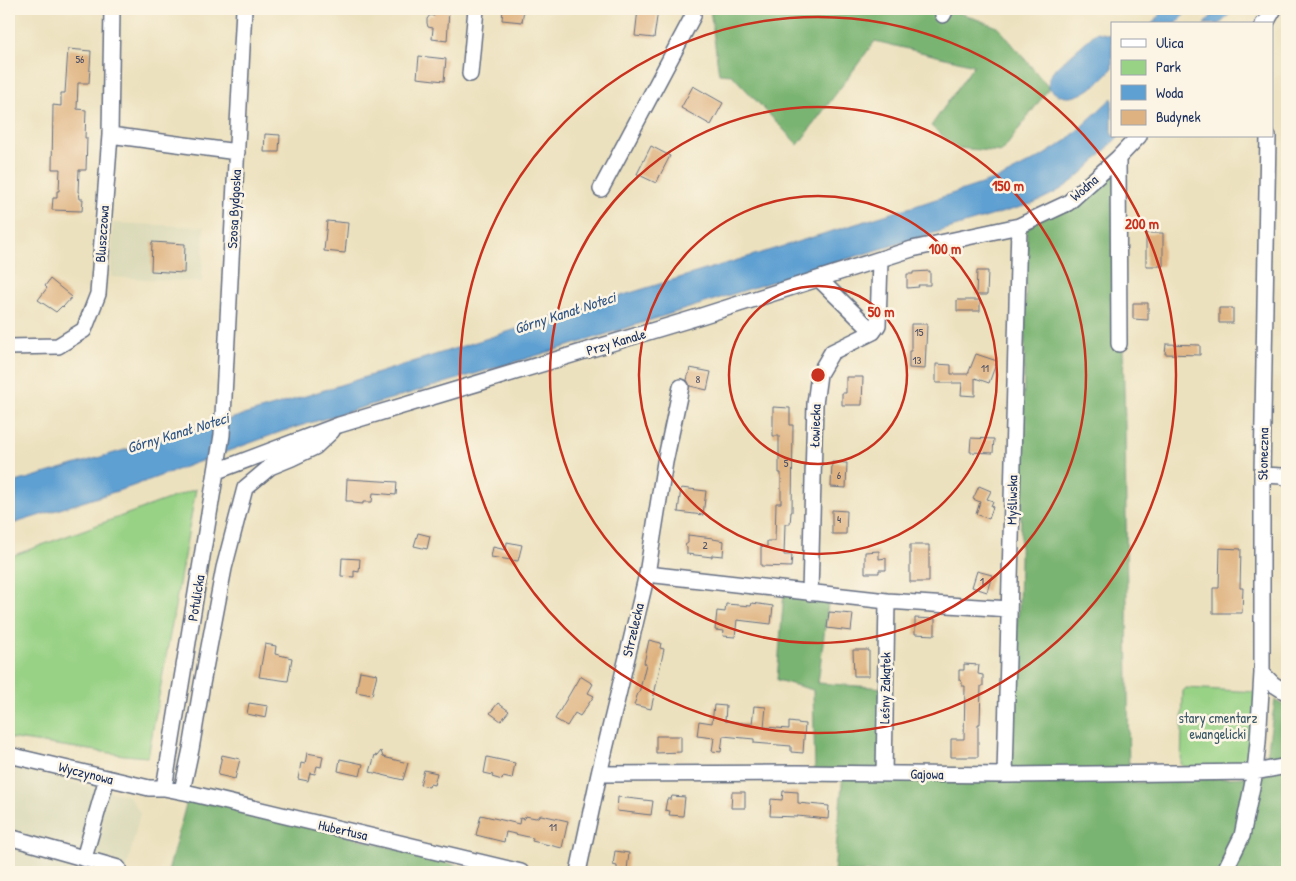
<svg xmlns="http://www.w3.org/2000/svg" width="1296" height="881" font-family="'Patrick Hand',sans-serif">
<rect width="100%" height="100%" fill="#fcf5e5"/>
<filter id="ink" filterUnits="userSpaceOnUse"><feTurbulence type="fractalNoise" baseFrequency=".02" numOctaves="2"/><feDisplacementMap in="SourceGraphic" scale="10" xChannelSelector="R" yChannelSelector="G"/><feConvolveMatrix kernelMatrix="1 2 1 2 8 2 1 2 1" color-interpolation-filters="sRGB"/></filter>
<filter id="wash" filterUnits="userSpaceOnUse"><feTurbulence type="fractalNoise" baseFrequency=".0096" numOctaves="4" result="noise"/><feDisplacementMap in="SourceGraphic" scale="20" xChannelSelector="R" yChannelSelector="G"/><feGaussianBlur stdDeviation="1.12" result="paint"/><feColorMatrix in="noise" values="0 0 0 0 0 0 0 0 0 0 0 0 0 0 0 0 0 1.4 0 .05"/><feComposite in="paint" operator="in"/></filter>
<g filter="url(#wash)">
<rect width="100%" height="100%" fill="#ece1be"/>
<path fill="#dbdab9" d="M113,223L204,227L202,282L111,277Z
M9,766L129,796L140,813L126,872H9Z"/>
<path fill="#98d285" stroke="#5a8072" d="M196,489L148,757L124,755L9,738V557Z
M1186,688L1256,692L1252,760L1247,767H1185L1181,765L1183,691Z"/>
<path fill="#7ab472" stroke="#4a7268" d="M710,9H949L998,27L1049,88L1002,152L957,148L931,126L974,65L875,41L798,145L732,75L719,74Z
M1118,158L1125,426L1129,783L1264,776L1275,700L1287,708V872H834L843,774L815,773L813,690L777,680L784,592L829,595L818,683L885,688L884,774L1008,779L1007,685L1019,608L1027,229Z
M189,793L481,872H168Z"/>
<path fill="#5ea0d2" stroke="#3c6898" d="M1164,9H1190L1175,24H1152Z
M1218,9H1235L1220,24H1204Z
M1097,32L1110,35L1112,38V69C1100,81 1078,104 1059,95C1055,94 1052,90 1049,88V77L1057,67Z
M1112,98V136H1119C1102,153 1083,175 1063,188C1053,194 1043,199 1031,204L790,276L572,345L283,431L130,487L9,525V484L274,406L630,293L918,205L1002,177L1039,158L1066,141Z"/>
<g id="blocks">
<path fill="#dfb381" d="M503,9H524L522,22L502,20Z
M638,9L658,10L654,38L635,36Z
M434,10L449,11L447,41L432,39L433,28L428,27L427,23V19L430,15L434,16Z
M68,49L91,51L89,83H78L77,109L86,110L85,138H87L86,170H79L78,192H79L80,199H83L82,211L52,210L53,198H57V191H59L60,169H52L53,105L61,106V93H65Z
M419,56L446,59L444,81L417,78Z
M693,86L723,103L711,125L681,108Z
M265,134L280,135L279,152H264Z
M651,146L670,156L656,183L637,174Z
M327,221L348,223L345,253L324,251Z
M1146,233H1163V266H1146Z
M152,242L185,244L184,273L151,271Z
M930,271V285H918L919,287L907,288V274H913V272Z
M977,271H988L987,295H976Z
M50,279L72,297L63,307L62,306L56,312L38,300L47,288L45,286Z
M957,300H980V311H957Z
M1133,303H1148V320L1133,319Z
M1219,308H1233V323H1219Z
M911,324H927L925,369L909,368V351H911Z
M1166,344L1200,345V355L1165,354Z
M976,354L997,361L989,383L975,378V396L961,395L962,383H936V364L951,365V374H968Z
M690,368L711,372L707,390L690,386L687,380Z
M846,377H863L862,405H842V393H846Z
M773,407L790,408V425H793L792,512H791L790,524H785L784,555H792L791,567L761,566V546L767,547V541H775L776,503H781V473H779V436H773Z
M971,438L994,439L993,453L970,452Z
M832,462L847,463L846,488L831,487Z
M347,479L397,482L396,495L373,493L372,502H363V504L353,503V501H346Z
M979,486L991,491L987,499L993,501L991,506L993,507L989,519L976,514L980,502L973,499Z
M681,488L706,491L703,515L678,512Z
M832,510L847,511L846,534H832Z
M418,533L430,536L427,549L414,546Z
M688,535L713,538V539L724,541L723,556L712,555V557L687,554V548L685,545L688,543Z
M507,542L522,545L518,561L491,557L493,547L506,550Z
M910,545H929V582H910Z
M1220,548L1241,549L1240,588H1243L1242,613H1213V588H1219Z
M879,551V559L886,558V570H879V573H865V552Z
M342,558L360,559L359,572L354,571V577L341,576Z
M977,571L992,575L987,592L972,587Z
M752,603L773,606L771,624L737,620L735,637L723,636L724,631L715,630L717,611L725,612L726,604L751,606Z
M829,612L853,614L851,631L827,628Z
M915,618L935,619V635L915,634Z
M649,640L661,643L660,648L664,649L651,709L634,705L638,693H639L646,664L644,663Z
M265,644L276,646L275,654L292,658L288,681L259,677Z
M853,650H869V676H854Z
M964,664L979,665L978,674L983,675V686H981L980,724H978V757H951V739H964L965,686H962V682H961L960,680H959V670H964Z
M360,671L377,674L372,695L356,692Z
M580,676L593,684L588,693L594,696L580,716L575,713L567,726L555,719Z
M249,703L268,706L266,718L247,714Z
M498,703L509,711L501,721L490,713Z
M714,705L726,706L725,721L752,724L754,706L766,707L764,727L789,729V722L805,724L803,753L791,752V746L754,743V739L723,736L721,752L712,751L714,738L697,736L699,721L712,723Z
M656,736H681V752L656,753Z
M381,751L383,757L408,763L403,780L370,772L375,755L377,756Z
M307,753L323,756L321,767L317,766L315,774L310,773L308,781L298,779L301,763L305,764Z
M222,755L240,759L235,779L218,775Z
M487,757L515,763L512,779L503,777L502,780L492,777L493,775L484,773Z
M340,759L363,764L360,776L338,771Z
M424,770L437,773L434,785L430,784L429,787L420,785Z
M783,791L798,792V803L829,806L828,819L797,816V817L770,816L771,799L782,800Z
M732,792H745V808H731Z
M672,796L685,797L683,816L669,815L670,811L665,810L667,799H671Z
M618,797L653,801L651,815L617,811Z
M481,815L519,824L520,818L524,819L525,816L536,818L541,815L568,821L562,848L532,841L533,838L506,832L504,842L476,835Z
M615,851L629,853L627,870L617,869V866L613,865Z"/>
</g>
</g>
<g filter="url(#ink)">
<use href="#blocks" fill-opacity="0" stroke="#646d80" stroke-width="1"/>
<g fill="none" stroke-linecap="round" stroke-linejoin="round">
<defs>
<path id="minor" d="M943,15L946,9
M1263,24L1267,21L1274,9
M470,74L476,9
M110,135L237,152
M1118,158L1119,344
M601,189L693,16L692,9
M819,279L873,332
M9,347L58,346L84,330L98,294L110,135L112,9
M217,471L339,425L698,317L912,249L1019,226L1068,203L1118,158L1139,136
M1262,475L1282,476L1287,478
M647,574L887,601L1009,609
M810,593L815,404L819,374L832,352L873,332L878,325L880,260
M1262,673L1273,684L1287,693
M9,755L149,788H164L189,793L521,872
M599,774L796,773L1005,775L1255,772L1287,766
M884,774L887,601
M1005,775L1019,226
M164,788L222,435L244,9
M182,791L191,749L202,684L224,568L245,488L270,467L292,458L315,447L332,431
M9,837L118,868L117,872
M84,858L107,778
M578,872L599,774L647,574L665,462L681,387
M1224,872L1242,836L1255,772L1258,742L1262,673V475L1268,136"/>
</defs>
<use href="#minor" stroke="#646d80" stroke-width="18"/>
<use href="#minor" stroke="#fff" stroke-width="15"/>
</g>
</g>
<g fill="none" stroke="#c8321e" stroke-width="2.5">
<circle cx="818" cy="375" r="89"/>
<circle cx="818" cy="375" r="179"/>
<circle cx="818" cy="375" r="268"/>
<circle cx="818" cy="375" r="358"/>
</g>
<g text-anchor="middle" stroke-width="5" stroke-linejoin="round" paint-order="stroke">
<g font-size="11" fill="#4c5067">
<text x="80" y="63">56</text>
<text x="919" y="336">15</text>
<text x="917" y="364">13</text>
<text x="985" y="372">11</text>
<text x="698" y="383">8</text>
<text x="786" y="467">5</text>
<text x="839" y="479">6</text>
<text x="839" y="523">4</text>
<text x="705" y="549">2</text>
<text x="982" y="585">1</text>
<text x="553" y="831">11</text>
</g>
<g font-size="14" fill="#1b2f5e" stroke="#fcf5e5">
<text transform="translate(1084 188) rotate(-41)" y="5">Wodna</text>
<text transform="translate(234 209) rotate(-87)" y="5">Szosa Bydgoska</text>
<text transform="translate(102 234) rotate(-86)" y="5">Bluszczowa</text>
<text transform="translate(616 342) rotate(-17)" y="5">Przy Kanale</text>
<text transform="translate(815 426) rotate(-88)" y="5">Łowiecka</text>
<text transform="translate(1263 454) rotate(-89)" y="5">Słoneczna</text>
<text transform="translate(1012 500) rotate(-89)" y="5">Myśliwska</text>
<text transform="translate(196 598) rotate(-81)" y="5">Potulicka</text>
<text transform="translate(633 630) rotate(-77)" y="5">Strzelecka</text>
<text transform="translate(885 688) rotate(-89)" y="5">Leśny Zakątek</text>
<text transform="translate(86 773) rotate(14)" y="5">Wyczynowa</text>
<text transform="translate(927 774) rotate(1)" y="5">Gajowa</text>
<text transform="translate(343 830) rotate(13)" y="5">Hubertusa</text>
</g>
<g font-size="14" fill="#3a5868" stroke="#fcf5e5">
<text x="1218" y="723">stary cmentarz<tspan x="1218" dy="16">ewangelicki</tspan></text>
</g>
<g font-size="15" font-style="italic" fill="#325787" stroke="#fcf5e5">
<text transform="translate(565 313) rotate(-18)" y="5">Górny Kanał Noteci</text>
<text transform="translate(178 433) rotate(-17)" y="5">Górny Kanał Noteci</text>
</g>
</g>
<circle cx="818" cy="375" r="8" fill="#c8321e" stroke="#fcf5e5" stroke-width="2.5"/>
<g font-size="15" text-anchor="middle" font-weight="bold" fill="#c8321e" stroke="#fcf5e5" stroke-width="5" stroke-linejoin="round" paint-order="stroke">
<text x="1008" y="191">150 m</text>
<text x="1142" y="229">200 m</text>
<text x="945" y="254">100 m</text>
<text x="881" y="317">50 m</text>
</g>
<rect width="1296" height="881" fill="none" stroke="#fcf5e5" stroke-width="30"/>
<rect x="1111" y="22" width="162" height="115" fill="#fcf5e5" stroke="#a2a6af"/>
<rect x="1121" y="39" width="25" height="8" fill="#ffffff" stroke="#a2a6af"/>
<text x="1156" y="48" font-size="15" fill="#1b2f5e">Ulica</text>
<rect x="1121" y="60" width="25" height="15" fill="#98d285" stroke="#a2a6af"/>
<text x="1156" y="72" font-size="15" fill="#1b2f5e">Park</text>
<rect x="1121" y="85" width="25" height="15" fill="#5ea0d2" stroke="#a2a6af"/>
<text x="1156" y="98" font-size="15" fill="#1b2f5e">Woda</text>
<rect x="1121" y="110" width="25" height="15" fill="#dfb381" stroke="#a2a6af"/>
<text x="1156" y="122" font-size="15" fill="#1b2f5e">Budynek</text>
</svg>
